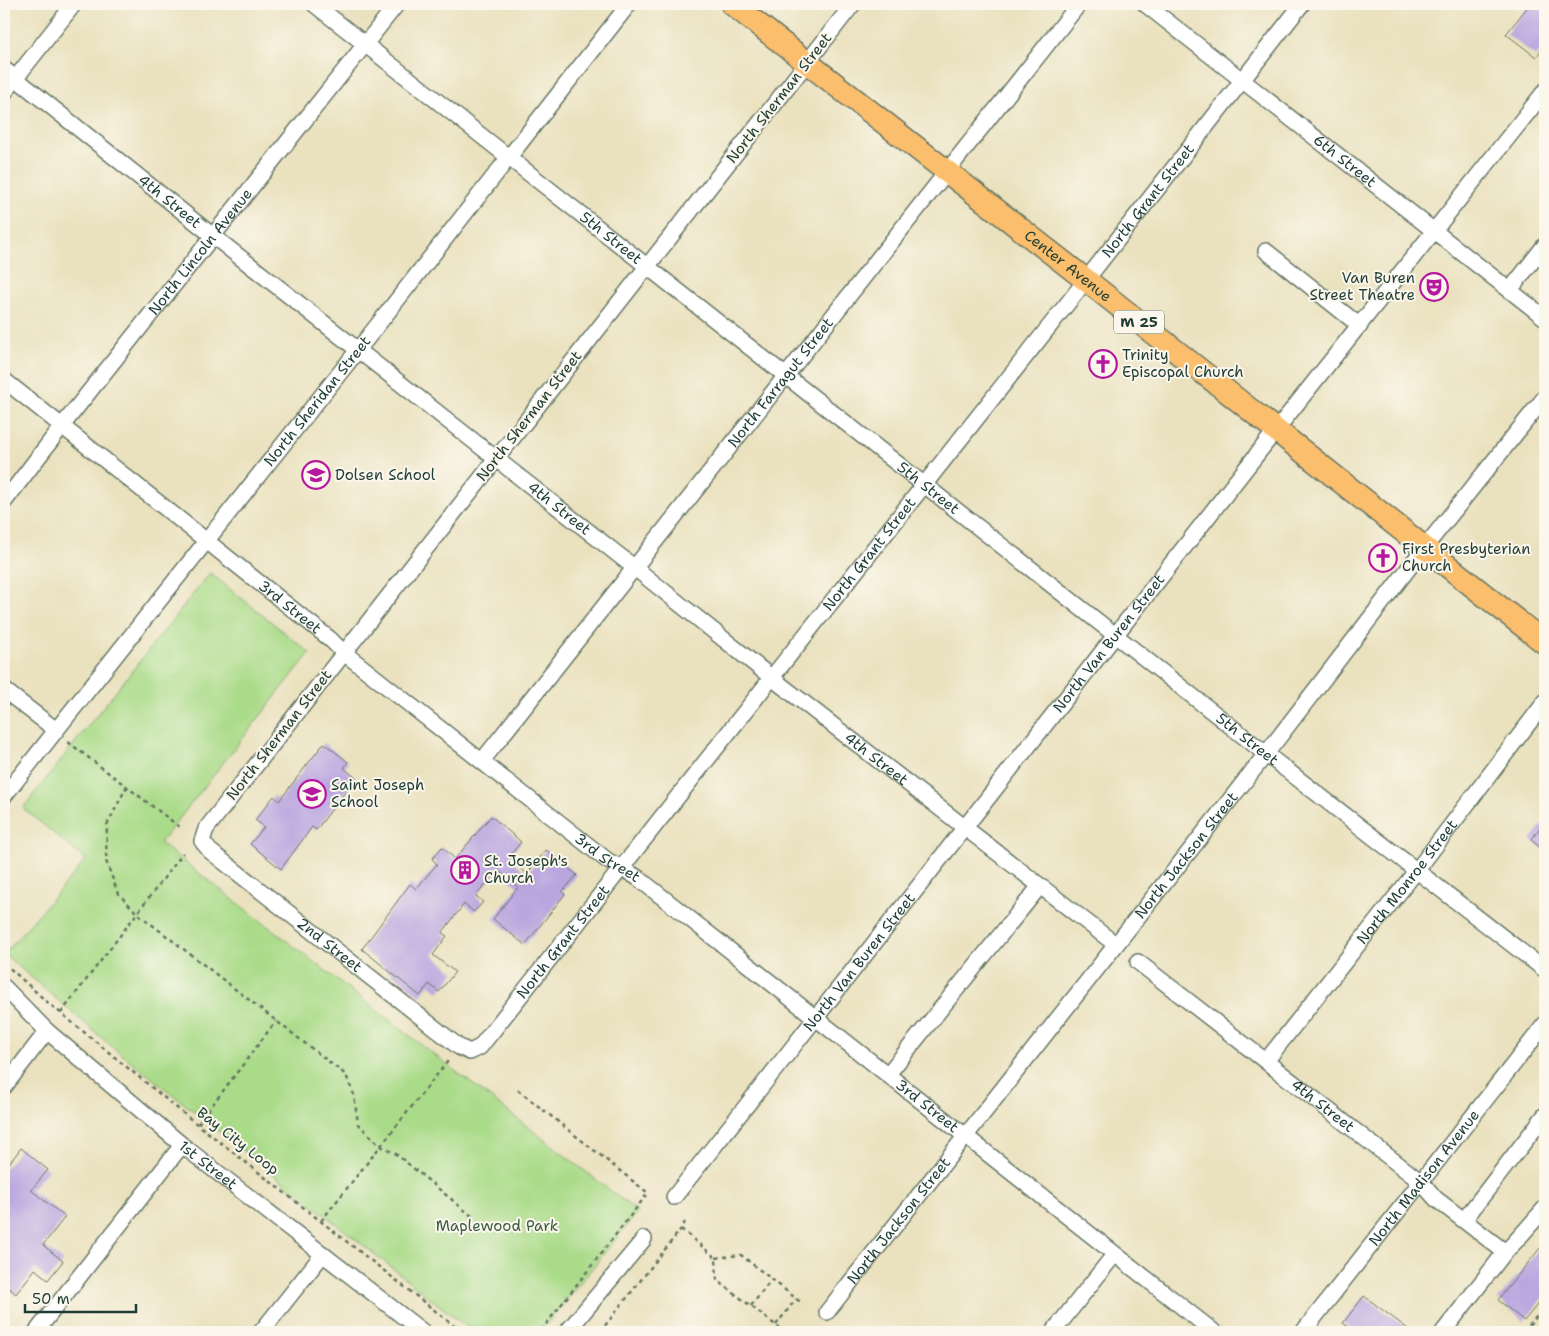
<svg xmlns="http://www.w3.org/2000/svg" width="1549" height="1336" font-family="'Shantell Sans',sans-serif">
<rect width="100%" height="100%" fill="#fbf7ec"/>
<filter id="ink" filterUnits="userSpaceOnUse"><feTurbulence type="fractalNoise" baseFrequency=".02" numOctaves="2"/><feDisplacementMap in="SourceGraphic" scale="10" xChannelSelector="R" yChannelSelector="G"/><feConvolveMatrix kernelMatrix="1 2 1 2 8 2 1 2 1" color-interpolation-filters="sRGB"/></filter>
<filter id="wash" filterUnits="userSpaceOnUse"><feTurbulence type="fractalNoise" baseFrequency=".0096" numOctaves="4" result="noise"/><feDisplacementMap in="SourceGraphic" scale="20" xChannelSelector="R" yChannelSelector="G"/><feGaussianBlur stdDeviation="1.12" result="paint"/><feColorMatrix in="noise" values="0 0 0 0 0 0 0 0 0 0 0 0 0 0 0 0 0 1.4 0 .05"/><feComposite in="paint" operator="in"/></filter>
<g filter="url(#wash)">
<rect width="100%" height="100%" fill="#eae1be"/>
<path fill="#aadb89" stroke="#648c5e" d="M210,573L310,653L160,843L638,1212L540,1332H473L110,1045L4,954L86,860L23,808Z"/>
<g id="blocks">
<path fill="#baa6df" d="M1530,4H1545V45L1536,57L1506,34Z
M324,743L348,762L344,768L356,778L316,830L312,827L281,869L250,844L264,827L255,820L274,796L279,801Z
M491,816L521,842L509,857L527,874L546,850L577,875L562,892L565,894L525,945L493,919L518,887L498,870L476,896L483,902L474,912L464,904L442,933L447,936L433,955L455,972L439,992L429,984L420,996L362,949L410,884L416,889L437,864L432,859L442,847L455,859Z
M1545,821V851L1531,840Z
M21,1148L48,1170L31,1190L65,1217L43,1245L63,1261L48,1280L35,1269L16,1294L4,1284V1170Z
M1545,1242V1295L1524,1321L1498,1300Z
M1364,1296L1412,1332H1356L1343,1323Z"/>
</g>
</g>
<g filter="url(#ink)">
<use href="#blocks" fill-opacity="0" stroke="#667664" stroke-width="1"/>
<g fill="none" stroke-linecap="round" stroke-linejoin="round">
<defs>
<g id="minor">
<path id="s1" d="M314,4L1266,754L1545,970"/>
<path id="s2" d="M853,4L206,829L202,841L210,851L459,1047L470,1052L480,1047L1086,280L1302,4"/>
<path id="s3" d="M1145,4L1545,318"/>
<path id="s4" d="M4,69L213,236L635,568L772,678L1115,944"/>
<path d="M4,93L74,4"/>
<path d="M1266,251L1360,326"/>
<path d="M1510,290L1545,245"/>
<path id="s5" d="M4,380L330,639L343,652L608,861L622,868L638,878L1214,1332"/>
<path id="s6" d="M4,502L62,426L397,4"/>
<path d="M4,690L56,730"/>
<path id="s7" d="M482,761L1079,4"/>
<path id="s8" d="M4,796L358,350L629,4"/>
<path id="s9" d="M1138,962L1421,1182L1436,1199L1505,1252"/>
<path id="s10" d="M4,987L47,1031L182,1145L423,1332"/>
<path id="s11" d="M1266,1061L1417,870L1545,702"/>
<path d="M888,1074L1040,886"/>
<path d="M4,1087L47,1031"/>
<path id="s12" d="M674,1197L785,1057L1276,430L1545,91"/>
<path d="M1464,1220L1545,1115"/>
<path id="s13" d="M827,1312L1266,754L1425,547L1545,397"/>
<path d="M36,1332L182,1145"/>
<path d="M261,1332L323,1254"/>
<path d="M567,1332L644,1239"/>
<path d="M1053,1332L1114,1255"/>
<path id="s14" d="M1303,1332L1545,1024"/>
<path d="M1443,1332L1505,1252L1515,1242L1545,1208"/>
</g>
<g id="highway">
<path id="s15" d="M732,4L1086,280L1545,643"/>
</g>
</defs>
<use href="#minor" stroke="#667664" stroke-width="18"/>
<use href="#highway" stroke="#667664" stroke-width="25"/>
<path stroke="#667664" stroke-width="2.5" stroke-dasharray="4 4" stroke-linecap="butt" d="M68,742L181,828
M127,786L107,825L106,861L118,893L137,913L346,1075L354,1095L358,1124L381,1146L396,1154L473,1217
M4,963L46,1001L183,1113L462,1332
M61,1013L183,853
M518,1090L648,1193L540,1332
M198,1124L276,1021
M321,1221L448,1061
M685,1222L681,1229L716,1258L717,1280L782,1330
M716,1258L741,1255L803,1304
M751,1306L772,1279
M776,1325L796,1299
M600,1332L681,1229
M780,1332L782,1330L786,1332
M1524,1332L1545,1306"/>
<use href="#minor" stroke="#fff" stroke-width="15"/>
<use href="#highway" stroke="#fabe6d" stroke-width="22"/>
</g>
</g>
<defs>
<symbol id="theatre-ring" viewBox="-11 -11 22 22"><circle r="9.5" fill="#fbf7ec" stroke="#b5179e" stroke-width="1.5"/><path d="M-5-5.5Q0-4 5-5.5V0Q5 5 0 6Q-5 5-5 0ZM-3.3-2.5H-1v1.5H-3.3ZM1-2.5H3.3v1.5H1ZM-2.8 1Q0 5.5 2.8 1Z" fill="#b5179e"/></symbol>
<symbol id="church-ring" viewBox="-11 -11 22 22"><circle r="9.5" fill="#fbf7ec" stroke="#b5179e" stroke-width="1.5"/><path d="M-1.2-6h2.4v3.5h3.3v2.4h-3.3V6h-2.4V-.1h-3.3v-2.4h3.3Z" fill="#b5179e"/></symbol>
<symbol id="school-ring" viewBox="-11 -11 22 22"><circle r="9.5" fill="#fbf7ec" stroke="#b5179e" stroke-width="1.5"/><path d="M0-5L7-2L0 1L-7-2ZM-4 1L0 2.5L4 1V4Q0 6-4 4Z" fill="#b5179e"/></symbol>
<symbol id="building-ring" viewBox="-11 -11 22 22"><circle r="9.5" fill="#fbf7ec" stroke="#b5179e" stroke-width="1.5"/><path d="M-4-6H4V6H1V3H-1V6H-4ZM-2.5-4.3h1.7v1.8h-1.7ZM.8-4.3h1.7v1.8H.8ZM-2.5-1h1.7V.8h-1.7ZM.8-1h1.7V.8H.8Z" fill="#b5179e"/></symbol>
</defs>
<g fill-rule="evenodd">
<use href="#theatre-ring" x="1418" y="271" width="32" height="32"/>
<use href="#church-ring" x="1087" y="348" width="32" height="32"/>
<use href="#school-ring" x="300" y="459" width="32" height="32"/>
<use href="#church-ring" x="1367" y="542" width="32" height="32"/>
<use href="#school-ring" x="296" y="778" width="32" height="32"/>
<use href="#building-ring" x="449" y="854" width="32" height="32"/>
</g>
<g text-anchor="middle" stroke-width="4" stroke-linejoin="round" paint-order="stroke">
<rect fill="#fbf7ec" stroke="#61756b" stroke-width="1" x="1114" y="310.5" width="50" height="23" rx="4"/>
<g font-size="14" font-weight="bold" fill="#1f3d34">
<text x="1139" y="327">M 25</text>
</g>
<g font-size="15" fill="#1f3d34" stroke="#fbf7ec">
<text transform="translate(779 98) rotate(-52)" y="5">North Sherman Street</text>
<text dy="5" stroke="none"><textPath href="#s3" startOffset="254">6th Street</textPath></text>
<text dy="5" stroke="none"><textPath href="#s2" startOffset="2492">North Grant Street</textPath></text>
<text dy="5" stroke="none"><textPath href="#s4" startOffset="212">4th Street</textPath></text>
<text dy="5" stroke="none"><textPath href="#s1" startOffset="378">5th Street</textPath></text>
<text dy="5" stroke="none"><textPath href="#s6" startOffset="318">North Lincoln Avenue</textPath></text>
<text dy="5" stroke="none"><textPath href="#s15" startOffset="426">Center Avenue</textPath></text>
<text dy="5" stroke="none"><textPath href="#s7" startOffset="482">North Farragut Street</textPath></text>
<text dy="5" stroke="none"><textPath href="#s8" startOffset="504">North Sheridan Street</textPath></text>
<text transform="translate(529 416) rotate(-52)" y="5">North Sherman Street</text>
<text dy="5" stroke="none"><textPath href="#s1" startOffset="782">5th Street</textPath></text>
<text dy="5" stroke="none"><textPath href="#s4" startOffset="708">4th Street</textPath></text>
<text dy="5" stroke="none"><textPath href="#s2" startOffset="2042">North Grant Street</textPath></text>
<text dy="5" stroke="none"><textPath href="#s5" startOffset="365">3rd Street</textPath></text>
<text dy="5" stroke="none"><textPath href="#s12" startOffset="704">North Van Buren Street</textPath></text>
<text transform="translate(279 735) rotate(-52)" y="5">North Sherman Street</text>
<text dy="5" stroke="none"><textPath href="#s1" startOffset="1188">5th Street</textPath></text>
<text dy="5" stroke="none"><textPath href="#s4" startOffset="1112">4th Street</textPath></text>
<text dy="5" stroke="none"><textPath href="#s13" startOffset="581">North Jackson Street</textPath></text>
<text dy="5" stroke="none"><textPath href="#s5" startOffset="770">3rd Street</textPath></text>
<text dy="5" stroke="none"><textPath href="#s11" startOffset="228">North Monroe Street</textPath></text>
<text dy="5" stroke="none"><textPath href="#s2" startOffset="1548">North Grant Street</textPath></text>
<text dy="5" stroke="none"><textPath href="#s2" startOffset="1226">2nd Street</textPath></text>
<text dy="5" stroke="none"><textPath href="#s12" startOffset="299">North Van Buren Street</textPath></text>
<text dy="5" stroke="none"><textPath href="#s5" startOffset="1175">3rd Street</textPath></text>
<text dy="5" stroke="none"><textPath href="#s9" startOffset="234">4th Street</textPath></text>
<text transform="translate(238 1141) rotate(38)" y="5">Bay City Loop</text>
<text dy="5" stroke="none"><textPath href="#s10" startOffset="271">1st Street</textPath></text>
<text dy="5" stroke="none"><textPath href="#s14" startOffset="196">North Madison Avenue</textPath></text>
<text dy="5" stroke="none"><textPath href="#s13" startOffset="116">North Jackson Street</textPath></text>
</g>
<g font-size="15" fill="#1f3d34" stroke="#fbf7ec" text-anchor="start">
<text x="1415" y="283" text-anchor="end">Van Buren<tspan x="1415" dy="17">Street Theatre</tspan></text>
<text x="1122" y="360">Trinity<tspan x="1122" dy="17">Episcopal Church</tspan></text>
<text x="335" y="480">Dolsen School</text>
<text x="1402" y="554">First Presbyterian<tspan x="1402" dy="17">Church</tspan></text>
<text x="331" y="790">Saint Joseph<tspan x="331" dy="17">School</tspan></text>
<text x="484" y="866">St. Joseph's<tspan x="484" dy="17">Church</tspan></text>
</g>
<g font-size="15" fill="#3b5d45" stroke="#fbf7ec">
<text x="497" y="1231">Maplewood Park</text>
</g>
</g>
<rect width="1549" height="1336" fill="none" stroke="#fbf7ec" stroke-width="20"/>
<path d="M25 1304v8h111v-8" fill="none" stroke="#1f3d34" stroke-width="2.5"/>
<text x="32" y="1304" font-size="15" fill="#1f3d34" stroke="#fbf7ec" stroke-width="4" paint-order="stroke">50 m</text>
</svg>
